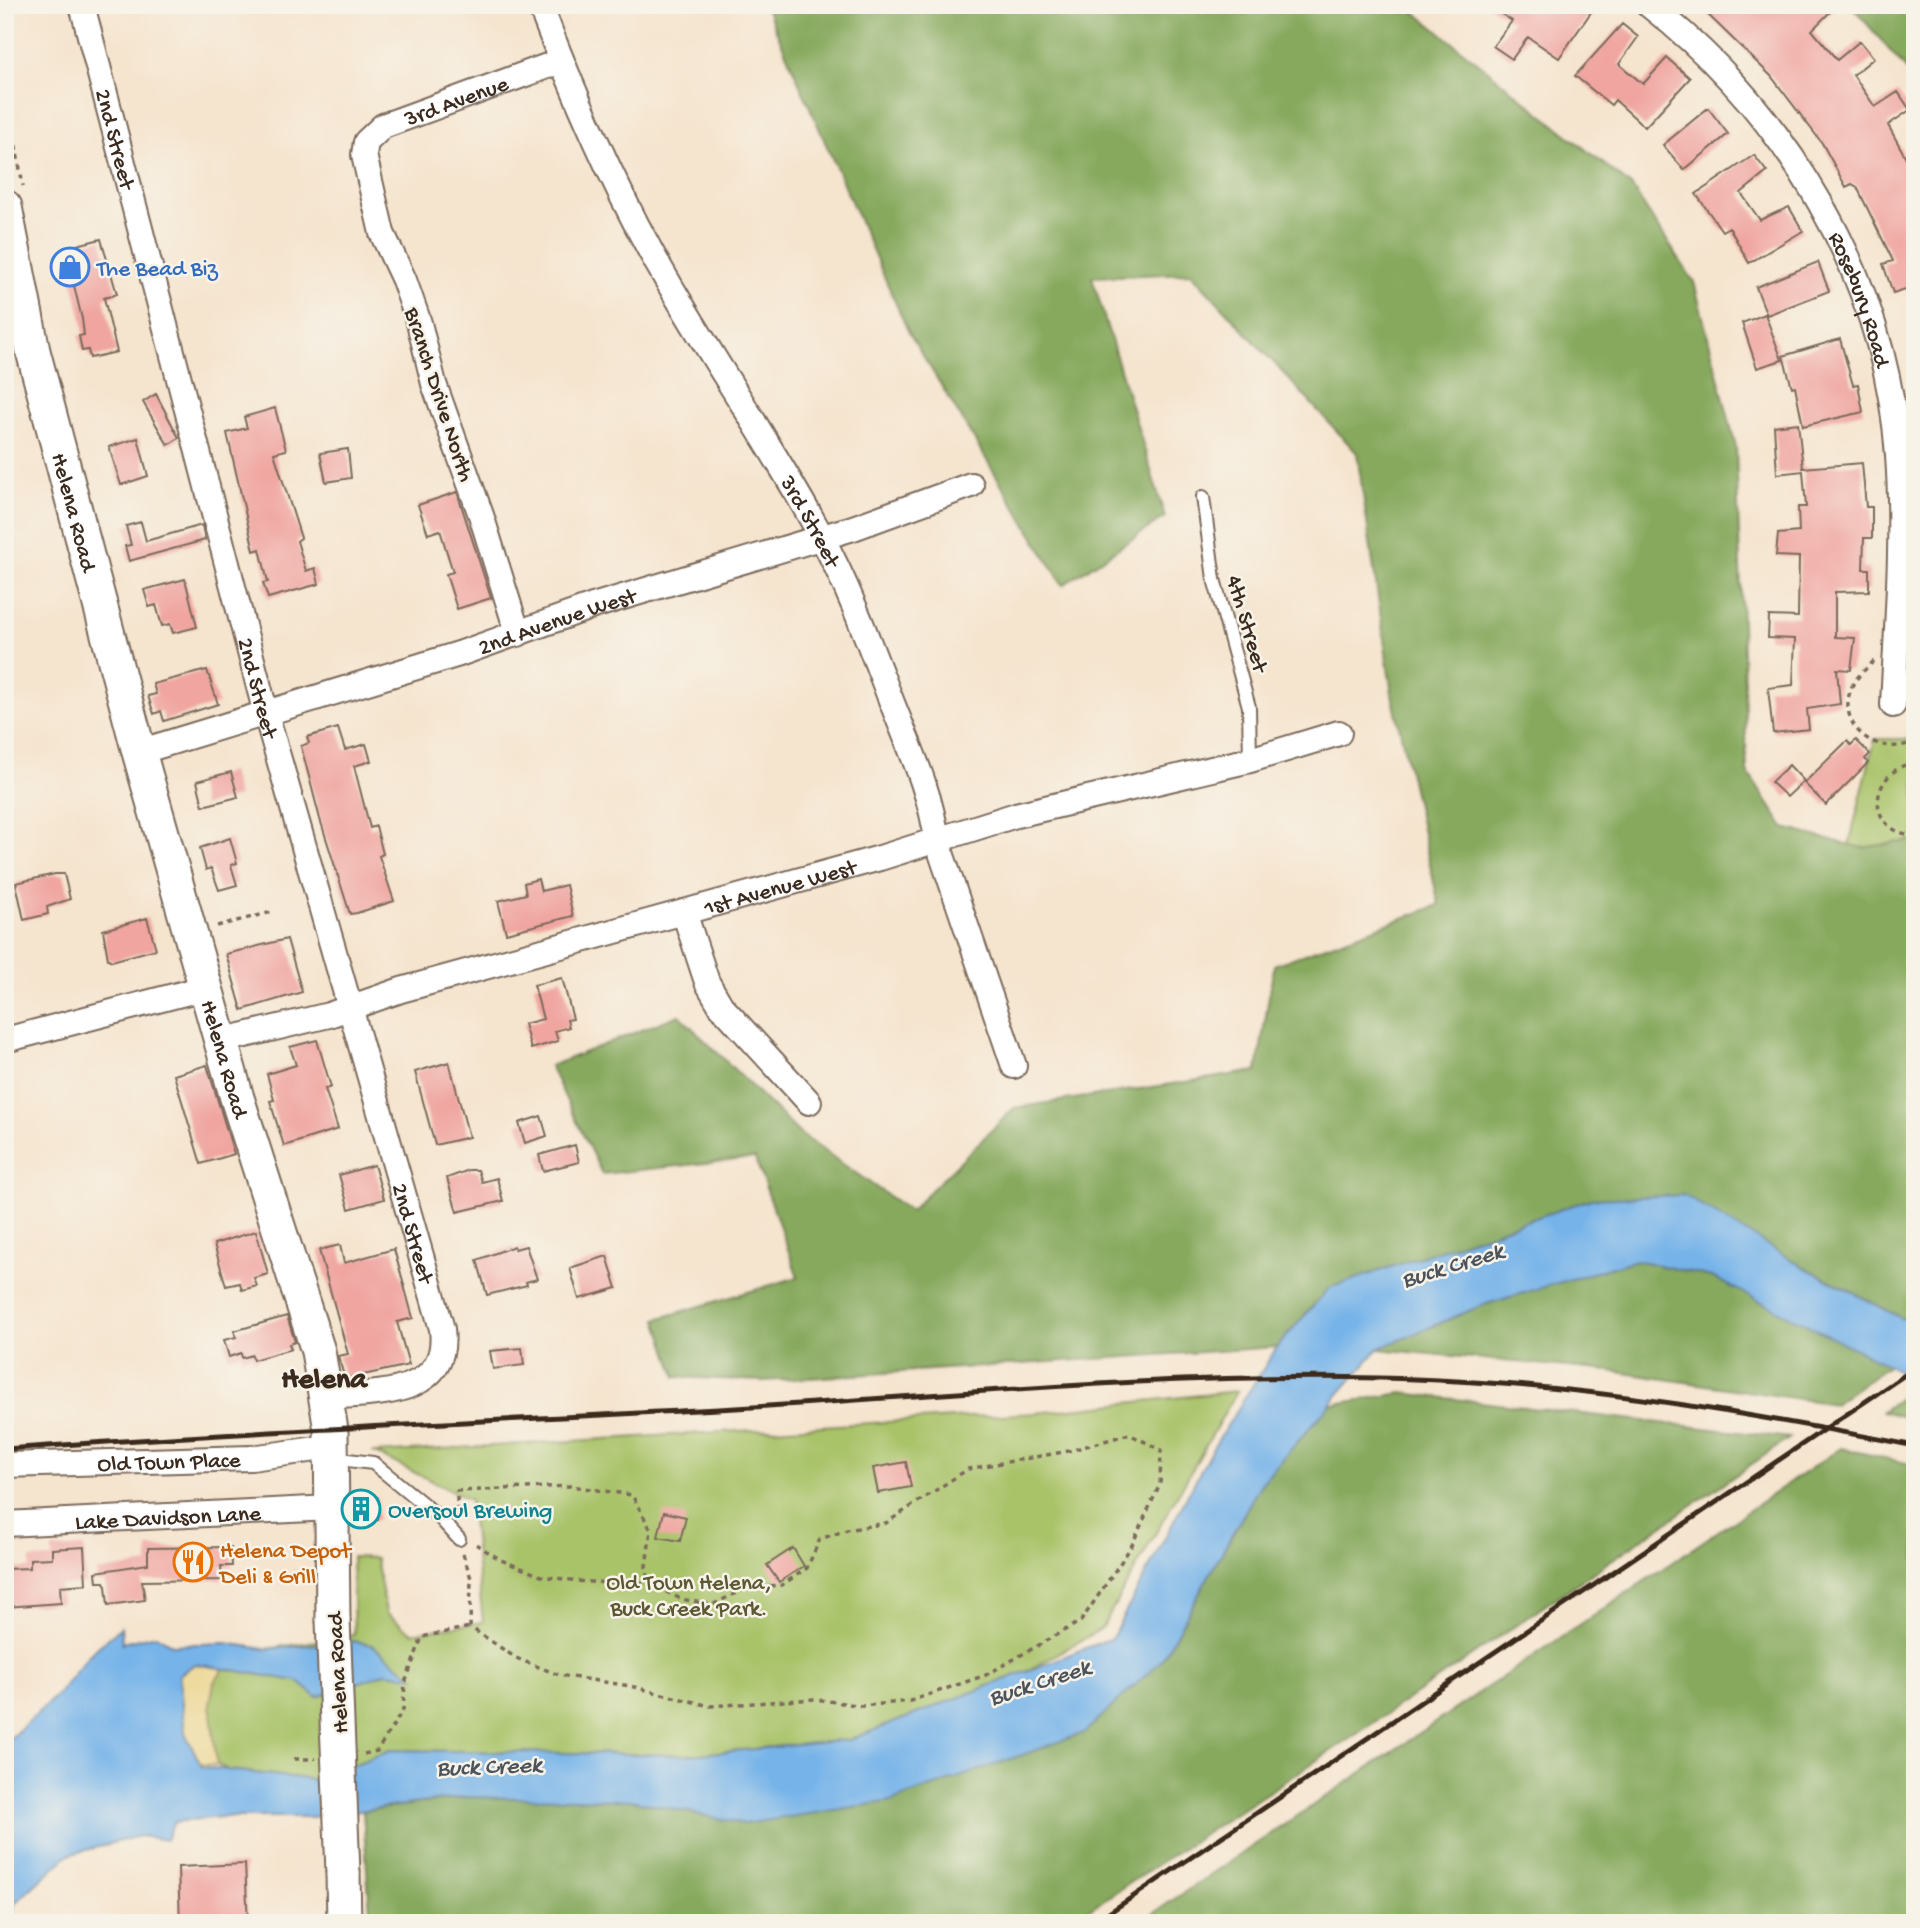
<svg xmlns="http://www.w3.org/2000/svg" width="1920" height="1928" font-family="'Gochi Hand',sans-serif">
<rect width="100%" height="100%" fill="#f7f3e8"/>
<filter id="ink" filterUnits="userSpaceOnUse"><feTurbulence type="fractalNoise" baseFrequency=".0143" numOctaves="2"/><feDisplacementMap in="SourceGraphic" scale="14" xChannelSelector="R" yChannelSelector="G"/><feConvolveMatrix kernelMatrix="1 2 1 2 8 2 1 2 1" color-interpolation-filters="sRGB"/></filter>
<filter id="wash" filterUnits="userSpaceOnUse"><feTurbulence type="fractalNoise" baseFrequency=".00686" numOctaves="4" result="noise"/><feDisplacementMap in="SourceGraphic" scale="28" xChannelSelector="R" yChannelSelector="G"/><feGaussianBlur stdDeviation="1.57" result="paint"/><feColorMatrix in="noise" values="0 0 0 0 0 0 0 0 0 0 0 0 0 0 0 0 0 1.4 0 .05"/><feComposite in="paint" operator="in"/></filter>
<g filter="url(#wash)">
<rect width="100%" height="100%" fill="#f5e4ce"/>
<path fill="#a9c369" stroke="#727644" stroke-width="2" d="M1915,735V840L1862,848L1849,845L1875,739H1910Z
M1237,1391L1101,1629L1025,1672L849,1740L688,1755L390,1750L317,1780L229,1770L199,1757L192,1661L354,1635L352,1557L376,1558L386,1613L412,1633L483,1622L470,1500L375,1453L1035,1413Z"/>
<path fill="#86a95d" stroke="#606a3e" stroke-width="2" d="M765,5H1406L1631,186L1694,282L1736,447L1747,771L1784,828L1862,848L1915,840V1325L1800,1265L1684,1196L1591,1199L1329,1288L1277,1347L763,1381L676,1377L657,1319L798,1277L755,1158L602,1174L550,1066L679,1015L800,1134L910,1211L1014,1108L1257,1071L1274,965L1439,905L1392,694L1357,453L1191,273L1092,277L1165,517L1063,585L908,331Z
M1851,5H1915V80Z
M1636,1260L1712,1277L1889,1365L1834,1404L1610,1371L1378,1349L1483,1305Z
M1915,1387V1420L1882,1411Z
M1402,1393L1790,1438L1357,1734L1068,1923H432L370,1914L363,1811L466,1797L631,1800L744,1824L1161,1661L1260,1485L1329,1405Z
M1841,1448L1915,1465V1923H1139Z"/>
<path fill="#eeda9e" stroke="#94825e" stroke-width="2" d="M198,1657L232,1658L214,1682L210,1704L217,1765L191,1764L168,1676Z"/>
<path fill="#76b3e9" stroke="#586e84" stroke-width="2" d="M1684,1195L1800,1265L1915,1325V1379L1712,1277L1636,1260L1483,1305L1378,1349L1260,1485L1161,1661L1084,1733L892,1801L744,1824L631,1800L466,1797L312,1817H221L174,1822L166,1840L139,1836L68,1855L15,1903L9,1923H5V1743L57,1695L89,1655L121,1627L122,1643L156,1635L173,1645L226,1643L265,1649L353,1641L372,1645L414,1677L386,1673L317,1697L297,1681L195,1664L179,1675L185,1733L202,1767L317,1780L390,1750L688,1755L849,1740L1112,1638L1210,1453L1277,1347L1329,1288L1591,1199Z"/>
<g id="blocks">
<path fill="#f0a5a0" d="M1488,5H1596L1559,58L1528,37L1512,59L1493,46L1512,21Z
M1698,5H1837L1812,30L1837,60L1860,41L1874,58L1853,75L1875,107L1898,92L1910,110L1888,125L1906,158L1915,154V286L1893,293L1883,264L1893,261L1857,187L1852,184L1846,187L1822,143L1771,76Z
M1622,24L1638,37L1619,64L1643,84L1667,58L1690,78L1645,127L1615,100L1611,105L1575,76Z
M1708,108L1728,134L1684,170L1663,145Z
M1754,155L1767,172L1741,193L1760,220L1789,207L1803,231L1749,263L1729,227L1722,231L1696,194Z
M101,239L117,294L104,298L117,352L90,358L88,350L82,351L79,336L84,335L82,319L65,248Z
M1818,262L1829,291L1767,315L1756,287Z
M1765,314L1782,360L1757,368L1742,323Z
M1840,339L1853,385L1858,384L1863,412L1803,426L1795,386L1792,387L1783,356Z
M156,394L179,438L168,445L143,402Z
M275,408L286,450L274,453L301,538L297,541L306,571L315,568L319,584L268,598L263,583L268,582L260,549L254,551L227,433L247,428L244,417Z
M1798,423L1803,468L1862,463L1866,507H1872V538H1864L1863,569H1869V591L1835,592V637L1855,638L1851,670L1837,669L1840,704L1807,709L1809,729L1773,733L1768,688L1793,685L1795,639L1768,638L1769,616L1798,617L1799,557L1776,556L1778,534L1799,532L1798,507H1806L1803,471L1777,474L1774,426Z
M138,438L148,476L121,485L109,447Z
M348,449L351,478L326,482L320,453Z
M457,492L491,598L457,609L446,574L453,572L440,530L428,534L418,505Z
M141,522L146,541L202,525L205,540L129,561L125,546L131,545L126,526Z
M185,579L197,627L173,633L170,624L162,626L156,605L149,607L144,590Z
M207,670L218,704L164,721L161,711L154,714L148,696L156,694L153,684Z
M338,728L345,750L366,744L371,761L354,766L370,828L376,826L383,854L379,856L394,901L357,913L350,914L320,819L301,746L309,743L307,737Z
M1856,740L1870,754L1865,759L1868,763L1826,805L1804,783L1847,741L1851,745Z
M1789,765L1804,781L1787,797L1771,782Z
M231,772L238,797L203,806L197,781Z
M230,838L237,863L231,865L237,885L219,890L211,868L206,870L200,848Z
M55,874H64L70,899L47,907L48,914L24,920L16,883Z
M538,879L541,891L566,885L573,916L506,933L498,901L526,894L524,883Z
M147,918L156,949L112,961L108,959L103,930Z
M287,939L302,992L242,1010L226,954Z
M562,978L573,1019L567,1020L569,1027L555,1031L558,1041L531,1049L524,1024L543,1019L534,985Z
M317,1040L331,1087L325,1089L338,1129L284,1146L270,1101L274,1100L267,1074L296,1065L290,1047Z
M449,1062L469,1137L435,1145L415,1072Z
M207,1065L234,1154L201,1164L174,1075Z
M541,1116L547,1136L525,1143L519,1123Z
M575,1145L579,1162L543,1171L539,1155Z
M374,1165L384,1199L349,1209L339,1175Z
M469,1170H478L482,1182L497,1178L503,1201L457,1212L447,1178Z
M256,1231L268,1274L254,1278L257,1286L242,1290L240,1283L226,1286L214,1244Z
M340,1245L344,1263L394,1249L413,1318L397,1322L409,1365L345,1379L338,1356L348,1354L319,1250Z
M514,1246L515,1249L526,1246L537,1279L526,1282L527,1285L487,1295L477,1260Z
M607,1256L617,1288L579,1299L570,1268Z
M287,1316L295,1342L289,1344L291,1349L253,1360L252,1355L242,1358L241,1353L229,1357L224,1340L236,1337L234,1331Z
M522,1348L524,1365L493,1369L490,1351Z
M906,1462L911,1487L878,1493L873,1468Z
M377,1497L378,1520L351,1521V1498Z
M664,1512L686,1517L680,1541L658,1537Z
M84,1547L86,1584L60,1586L61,1603L5,1607V1569L30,1568V1559L52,1558V1549Z
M231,1547L232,1566H221L222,1580L142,1581L145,1600L108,1605L106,1586L104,1582H97L96,1572L148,1564V1548Z
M793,1548L804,1566L779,1582L767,1565Z
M245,1864L248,1923H180L178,1867Z"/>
</g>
</g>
<g filter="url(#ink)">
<use href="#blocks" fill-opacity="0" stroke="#7c6b5c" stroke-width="2"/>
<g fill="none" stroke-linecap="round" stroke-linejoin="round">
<defs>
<path id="service" d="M1203,497L1214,579L1249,707L1250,760
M331,1458L373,1463L439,1517L459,1539"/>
<g id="minor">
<path id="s1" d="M82,5L266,714L442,1329C450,1397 375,1393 327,1397"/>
<path id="s2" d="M540,5C572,90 608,173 651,252C704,348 768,438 820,534C848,586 868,640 889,695C907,742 931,791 937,841L1014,1066"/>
<path id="s3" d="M1649,5C1787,113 1886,278 1898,456C1904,538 1897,622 1893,705"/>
<path id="s4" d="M518,634L481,515L434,384L419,323L404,280L382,233L364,155L366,142L383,126L561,61"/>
<path id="s5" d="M139,752L459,654L593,606L853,528L971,485"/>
<path d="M684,912L707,982L721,1006L809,1102"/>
<path d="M5,1040L204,988"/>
<path id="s6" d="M220,1041L329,1015L401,990L880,858L1016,815L1250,760L1339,733"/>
<path id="s7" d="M5,1465L251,1458L331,1447"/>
<path id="s8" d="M5,1524L331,1508"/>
</g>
<g id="secondary">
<path id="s9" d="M5,207L33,351L139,752L237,1098L318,1351L331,1430L333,1620"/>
<path d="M343,1873L344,1923"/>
</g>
</defs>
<use href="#service" stroke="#7c6b5c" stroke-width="16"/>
<use href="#minor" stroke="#7c6b5c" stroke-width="28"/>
<use href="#secondary" stroke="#7c6b5c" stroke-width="37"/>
<path stroke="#7c6b5c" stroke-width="3.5" stroke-dasharray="5 5" stroke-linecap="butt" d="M1619,5L1627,11
M5,86L23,186
M1874,661C1866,669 1857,676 1852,686C1834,727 1879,759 1915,741
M1915,762C1867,772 1865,833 1915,835
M217,926L272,912
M457,1512V1491L570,1486L632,1495L651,1530L646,1566L648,1583
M463,1554L471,1578L470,1627L516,1658L559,1675L630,1686L710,1706L815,1699L862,1706L910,1701L986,1675L1081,1621L1131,1547L1160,1484L1161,1450L1129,1434L1069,1451L968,1469L886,1523L847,1530L820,1539L807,1568L782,1585L746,1588L712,1605L681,1599L648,1583L586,1582L541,1576L501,1560L474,1543
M364,1754L377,1751L403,1710L405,1683L422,1637L470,1627
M294,1759H315"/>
<use href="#service" stroke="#fff" stroke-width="12"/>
<use href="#minor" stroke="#fff" stroke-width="24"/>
<use href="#secondary" stroke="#fff" stroke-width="33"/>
<path stroke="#3b2a1e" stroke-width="5" d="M5,1449C249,1431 493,1421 736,1408C970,1394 1204,1369 1438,1380C1599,1387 1757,1415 1915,1446
M1094,1923L1915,1368"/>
<defs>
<path id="secondary-bridge" d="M333,1620L343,1873"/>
</defs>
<use href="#secondary-bridge" stroke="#7c6b5c" stroke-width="37" stroke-linecap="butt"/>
<use href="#secondary-bridge" stroke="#fff" stroke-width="33"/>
</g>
</g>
<defs>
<symbol id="shop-ring" viewBox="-11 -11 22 22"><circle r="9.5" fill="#f7f3e8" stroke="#3f7fe0" stroke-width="1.5"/><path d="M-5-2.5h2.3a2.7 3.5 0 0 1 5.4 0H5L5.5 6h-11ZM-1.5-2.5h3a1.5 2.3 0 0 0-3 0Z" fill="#3f7fe0"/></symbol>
<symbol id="building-ring" viewBox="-11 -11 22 22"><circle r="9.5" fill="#f7f3e8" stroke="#0f9aa8" stroke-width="1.5"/><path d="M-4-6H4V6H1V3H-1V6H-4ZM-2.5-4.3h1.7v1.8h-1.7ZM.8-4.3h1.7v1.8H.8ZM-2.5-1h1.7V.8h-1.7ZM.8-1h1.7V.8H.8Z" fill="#0f9aa8"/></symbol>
<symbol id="restaurant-ring" viewBox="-11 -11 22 22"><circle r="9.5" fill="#f7f3e8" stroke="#e8710a" stroke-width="1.5"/><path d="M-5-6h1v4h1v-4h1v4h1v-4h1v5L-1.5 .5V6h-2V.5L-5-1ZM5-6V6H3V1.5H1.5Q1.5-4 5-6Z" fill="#e8710a"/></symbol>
</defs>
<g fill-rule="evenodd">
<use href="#shop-ring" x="48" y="245" width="44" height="44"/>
<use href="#building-ring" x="339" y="1487" width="44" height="44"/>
<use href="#restaurant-ring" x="171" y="1540" width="44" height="44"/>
</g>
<g text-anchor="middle" stroke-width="5" stroke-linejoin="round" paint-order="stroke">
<g font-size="23" fill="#3b2a1e" stroke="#f7f3e8">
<text dy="8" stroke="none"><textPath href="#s4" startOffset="618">3rd Avenue</textPath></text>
<text dy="8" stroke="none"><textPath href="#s1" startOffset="138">2nd Street</textPath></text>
<text dy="8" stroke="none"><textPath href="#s3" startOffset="368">Rosebury Road</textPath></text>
<text transform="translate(441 394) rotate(72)" y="8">Branch Drive North</text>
<text dy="8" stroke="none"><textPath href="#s9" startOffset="313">Helena Road</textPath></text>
<text dy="8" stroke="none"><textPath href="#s2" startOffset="584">3rd Street</textPath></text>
<text dy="8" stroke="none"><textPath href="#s5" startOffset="438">2nd Avenue West</textPath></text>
<text transform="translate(1249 623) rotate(74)" y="8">4th Street</text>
<text dy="8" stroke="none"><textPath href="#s1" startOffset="705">2nd Street</textPath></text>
<text dy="8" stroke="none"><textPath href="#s6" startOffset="581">1st Avenue West</textPath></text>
<text dy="8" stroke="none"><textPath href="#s9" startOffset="880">Helena Road</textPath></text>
<text dy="8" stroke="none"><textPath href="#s1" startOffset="1272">2nd Street</textPath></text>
<text dy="8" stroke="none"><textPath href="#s7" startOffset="164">Old Town Place</textPath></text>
<text dy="8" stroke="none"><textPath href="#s8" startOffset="163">Lake Davidson Lane</textPath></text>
<text transform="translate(336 1673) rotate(-93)" y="8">Helena Road</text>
</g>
<g font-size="23" fill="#366cbe" stroke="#f7f3e8" text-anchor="start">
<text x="97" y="275">The Bead Biz</text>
</g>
<g font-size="23" fill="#0d838f" stroke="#f7f3e8" text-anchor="start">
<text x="388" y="1517">Oversoul Brewing</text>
</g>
<g font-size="23" fill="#c56008" stroke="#f7f3e8" text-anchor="start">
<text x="220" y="1557">Helena Depot<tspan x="220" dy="26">Deli &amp; Grill</tspan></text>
</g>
<g font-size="23" fill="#5c5834" stroke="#f7f3e8">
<text x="689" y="1589">Old Town Helena,<tspan x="689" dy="26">Buck Creek Park.</tspan></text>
</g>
<g font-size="24" font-style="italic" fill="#4d535b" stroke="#f7f3e8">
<text transform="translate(1452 1264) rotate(-17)" y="8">Buck Creek</text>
<text transform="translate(1039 1681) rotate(-18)" y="8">Buck Creek</text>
<text transform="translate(489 1765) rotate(-2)" y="8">Buck Creek</text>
</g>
<g font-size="30" font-weight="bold" fill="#3b2a1e" stroke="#f7f3e8">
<text x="324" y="1387">Helena</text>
</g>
</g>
<rect width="1920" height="1928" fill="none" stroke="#f7f3e8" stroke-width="28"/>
</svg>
